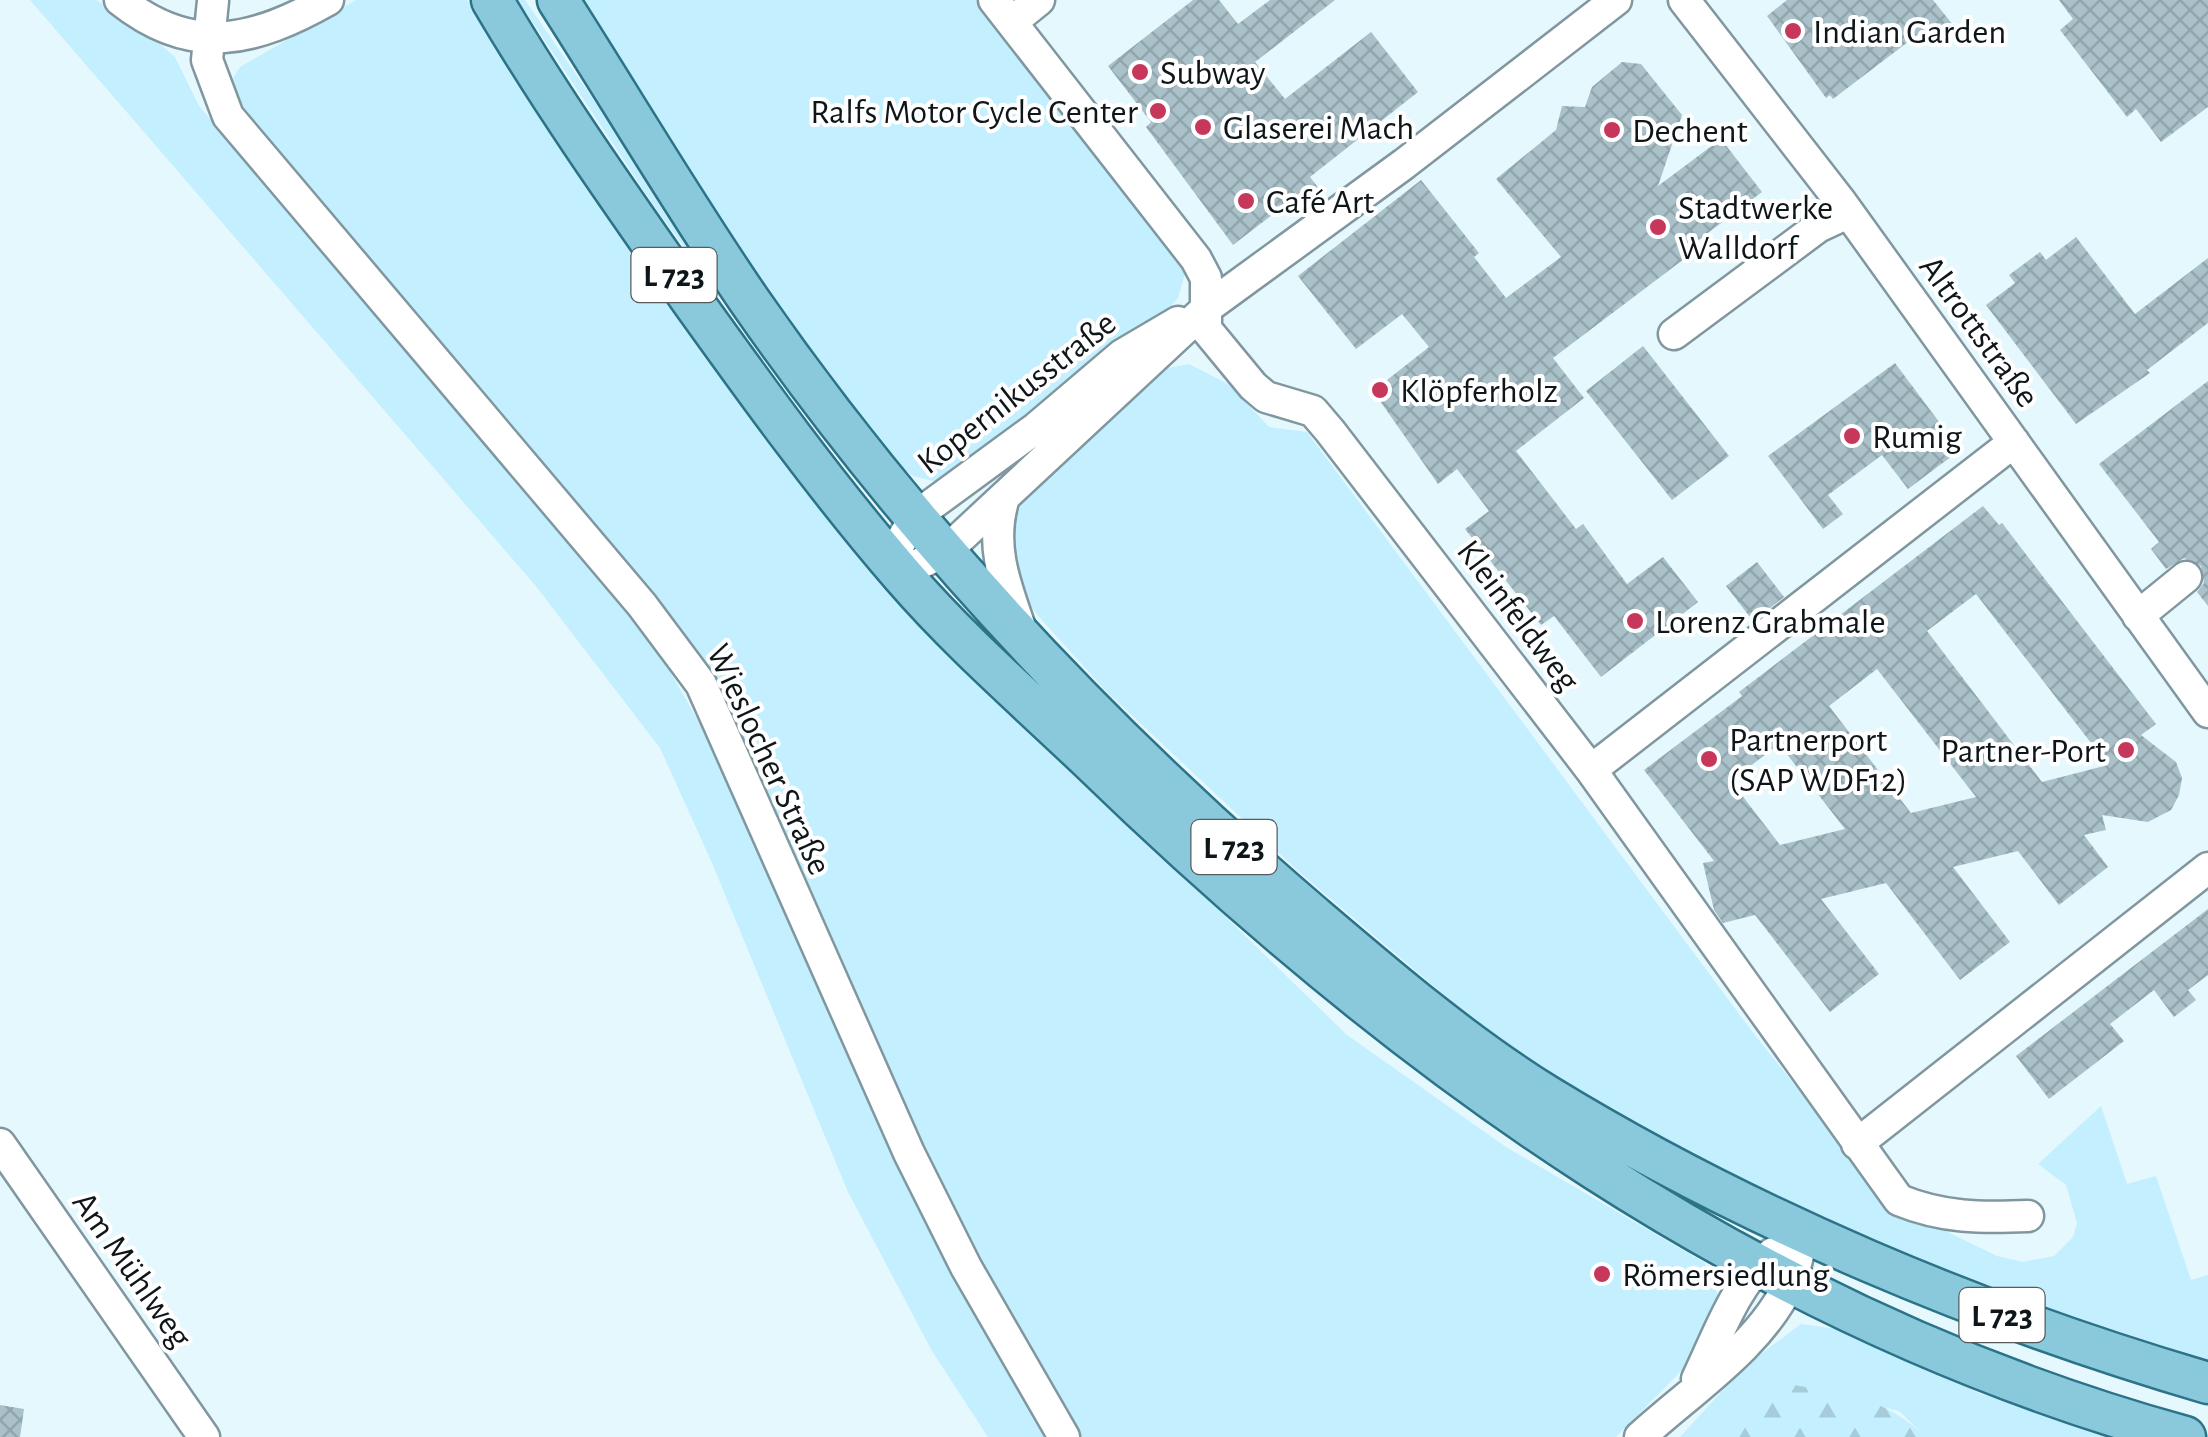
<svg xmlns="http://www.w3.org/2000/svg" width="2208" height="1437" font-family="'Alegreya Sans',sans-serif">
<defs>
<pattern id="forest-firs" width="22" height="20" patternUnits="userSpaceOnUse" patternTransform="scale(2.5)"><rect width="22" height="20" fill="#c3effe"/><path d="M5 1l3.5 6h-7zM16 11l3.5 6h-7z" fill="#a6ccd9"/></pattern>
<pattern id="building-cross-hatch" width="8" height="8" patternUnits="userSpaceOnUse" patternTransform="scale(2.5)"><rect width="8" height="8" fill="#aac1c9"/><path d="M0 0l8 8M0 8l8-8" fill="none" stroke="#91a5ac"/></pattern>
</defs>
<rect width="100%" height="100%" fill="#e5f8fe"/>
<path fill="#c3effe" d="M30,0H96L146,32L175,57L199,106L650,637L704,731L894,1157L1048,1437H988L932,1351L848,1192L712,863L660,748L535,585Z
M356,0H467L658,287L777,445L1071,766L1347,1035L1506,1147L1705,1263L1719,1298L1696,1356L1616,1437H1075L930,1168L728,715L294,181L239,105L233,78L240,67Z
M518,0H525L658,194L881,495L875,502L658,212Z
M574,0H975L1167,237L1185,273L1178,298L1157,322L962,474L937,482L913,476L885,453L803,352Z
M1189,364L1228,384L1269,427L1307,432L1754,1034L1890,1204L1997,1256L2023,1262L2054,1256L2073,1237L2077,1223L2066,1185L2038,1164L2101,1106L2127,1184L2156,1176L2191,1280L2208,1275V1366L1932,1275L1587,1102L1500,1042L1299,872L1106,691L1040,618L1019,592L1009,567L1016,501L1158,370Z
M1801,1324L1838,1329L1981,1394L2120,1437H1926L1899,1411L1794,1386L1728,1437H1680L1746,1365Z"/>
<path fill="url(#forest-firs)" d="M1794,1385C1848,1394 1885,1398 1926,1437H1728Z"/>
<path fill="url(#building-cross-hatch)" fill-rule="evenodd" d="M1193,0H1219L1238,24L1270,0H1335L1255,62L1285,99L1371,32L1418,92L1310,177L1324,195L1304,211L1294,198L1233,245L1146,127L1151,122L1108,66Z
M1787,0H1933L1953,25L1933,40L1925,29L1833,99L1830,95L1826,98L1767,16Z
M2059,0H2208V107L2161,142L2136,109L2127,117L2060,30L2073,19Z
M1622,62L1641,64L1682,115L1658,186L1721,139L1762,192L1684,251L1688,256L1553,358L1584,398L1516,451L1576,529L1583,524L1627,584L1663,557L1698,602L1601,677L1554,616L1541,625L1465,529L1489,511L1457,469L1438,484L1373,391L1429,347L1402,314L1356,349L1298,276L1421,180L1479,253L1474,257L1506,298L1561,257L1496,179L1556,130L1562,106L1585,107L1592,87Z
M2076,237L2135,314L2208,258V323L2147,370L2150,373L2076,424L1986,305L2015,283L2009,275L2040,252L2046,260Z
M1643,346L1729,456L1672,500L1586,391Z
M1895,363L1960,450L1908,489L1882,455L1828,495L1843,514L1823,529L1768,456Z
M2208,381V606L2197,592L2204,583L2201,566L2184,558L2166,569L2151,549L2159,542L2099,464Z
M1983,506L1999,525L2002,523L2156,724L2141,735L2176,762L2182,778L2179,795L2171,810L2148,822L2102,815L2106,830L2084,835L2108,867L2059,905L2018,851L1953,867L2010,942L1960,980L1886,883L1821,899L1879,974L1830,1012L1755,915L1723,923L1714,910L1703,863L1714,861L1644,770L1742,696L1739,692ZM1976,594L2108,765L2042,782L1927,631ZM1877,669L1976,797L1911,813L1829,706ZM1779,744L1845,829L1780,845L1731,781Z
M1757,562L1784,597L1753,621L1726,586Z
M2208,909V975L2188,990L2196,1000L2174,1017L2154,990L2110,1024L2124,1041L2049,1099L2016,1056Z
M0,1405L24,1409L20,1437H0Z"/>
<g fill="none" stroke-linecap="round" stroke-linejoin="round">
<defs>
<path id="minor" d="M120,0C193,58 255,41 328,0
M994,0L1196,259L1206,278V329L1253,386L1266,397L1313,411L1330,431L1591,770L1899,1200C1943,1218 1981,1218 2028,1216
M1684,0L1841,202L2208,712
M213,1L207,60L228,116L642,605L701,684L909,1153L966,1267L1064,1437
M1013,21L1039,0
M1674,334L1818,227L1848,213
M1003,501C990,546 1005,584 1020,627
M890,559L916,516L1036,428L1122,355L1178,322
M900,573L946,551L1208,307L1404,164L1616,0
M2138,616L2186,577
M1591,770L2014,442
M0,1144L204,1437
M1857,1144L2208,868
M1697,1379C1717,1338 1736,1281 1773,1253
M1640,1437C1690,1391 1761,1346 1790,1282C1797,1267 1799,1247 1804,1230"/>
<path id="major" d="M492,0C552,102 620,198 688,295C756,390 826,487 903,576C960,642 1027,700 1090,760C1405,1066 1756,1319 2185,1437
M558,0C622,100 682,202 749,300C907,528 1100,733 1310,913C1385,977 1463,1044 1547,1096C1748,1219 1982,1317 2208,1383"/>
</defs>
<use href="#minor" stroke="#81979f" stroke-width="35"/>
<use href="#major" stroke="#2c7388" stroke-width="45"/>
<use href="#minor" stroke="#fff" stroke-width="30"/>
<use href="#major" stroke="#8ac9dc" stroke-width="40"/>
</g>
<g fill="#c7375b" stroke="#fff" stroke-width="4">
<circle cx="1793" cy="31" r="10"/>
<circle cx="1140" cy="72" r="10"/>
<circle cx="1158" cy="111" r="10"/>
<circle cx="1203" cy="127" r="10"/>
<circle cx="1612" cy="130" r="10"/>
<circle cx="1246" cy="201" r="10"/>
<circle cx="1658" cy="227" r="10"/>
<circle cx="1380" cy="390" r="10"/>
<circle cx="1852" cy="436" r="10"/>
<circle cx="1635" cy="621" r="10"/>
<circle cx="2126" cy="750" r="10"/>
<circle cx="1709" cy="759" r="10"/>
<circle cx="1602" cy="1274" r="10"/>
</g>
<g text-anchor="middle" stroke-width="8" stroke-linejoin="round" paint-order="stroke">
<g fill="#fff" stroke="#565c5e" stroke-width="2.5">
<rect x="631.5" y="248" width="85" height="54" rx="8"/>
<rect x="1191.5" y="820" width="85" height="54" rx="8"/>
<rect x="1959.5" y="1288" width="85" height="54" rx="8"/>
</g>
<g font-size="32" font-weight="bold" fill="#0e1619">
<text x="674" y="286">L 723</text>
<text x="1234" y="858">L 723</text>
<text x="2002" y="1326">L 723</text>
</g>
<g font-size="35" fill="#0e1619" stroke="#fff" text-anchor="start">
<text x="1813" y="43">Indian Garden</text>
<text x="1160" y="84">Subway</text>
<text x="1138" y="123" text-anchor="end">Ralfs Motor Cycle Center</text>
<text x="1223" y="139">Glaserei Mach</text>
<text x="1632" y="142">Dechent</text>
<text x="1266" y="213">Café Art</text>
<text x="1678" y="219">Stadtwerke<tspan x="1678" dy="40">Walldorf</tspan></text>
<text x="1400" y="402">Klöpferholz</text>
<text x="1872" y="448">Rumig</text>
<text x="1655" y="633">Lorenz Grabmale</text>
<text x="1729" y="751">Partnerport<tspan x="1729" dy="40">(SAP WDF12)</tspan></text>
<text x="2106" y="762" text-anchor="end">Partner-Port</text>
<text x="1622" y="1286">Römersiedlung</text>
</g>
<g font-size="35" fill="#0e1619" stroke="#fff">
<text transform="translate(1980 331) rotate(54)" y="12">Altrottstraße</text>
<text transform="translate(1016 392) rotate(-38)" y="12">Kopernikusstraße</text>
<text transform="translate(1519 615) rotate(53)" y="12">Kleinfeldweg</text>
<text transform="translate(770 759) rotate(65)" y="12">Wieslocher Straße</text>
<text transform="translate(133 1269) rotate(55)" y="12">Am Mühlweg</text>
</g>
</g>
</svg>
